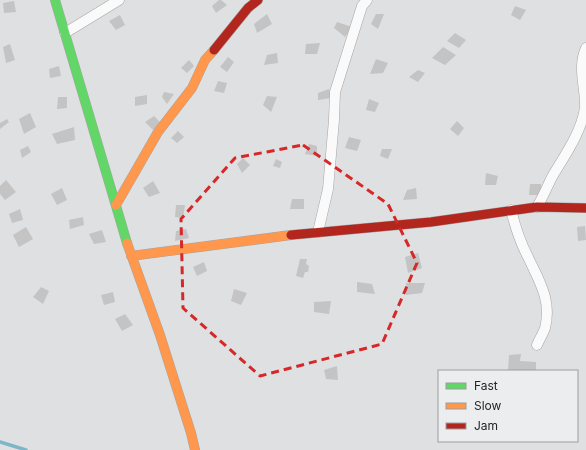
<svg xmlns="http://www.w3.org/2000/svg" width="586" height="450" font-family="Inter,sans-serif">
<rect width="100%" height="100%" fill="#dfe0e1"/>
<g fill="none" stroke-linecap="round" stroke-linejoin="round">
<path stroke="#7eb5c8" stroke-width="3.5" d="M0,442L26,450"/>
</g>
<path fill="#c4c4c5" d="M219,0H221L227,5L216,13L212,6Z
M14,1L16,12L4,13L3,3Z
M515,6L526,10L520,20L511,15Z
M267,14L272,24L257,33L254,24Z
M376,14H384L378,29L371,24Z
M120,15L125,25L116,30L109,21Z
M337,22L352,27L345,37L334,28Z
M455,33L466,40L459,48L447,41Z
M320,43L317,54H305L306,44Z
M10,44L15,60L6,63L3,47Z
M443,47L456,55L445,65L432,58Z
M277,53L278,63L264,65L267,55Z
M228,57L234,62L227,72L220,67Z
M376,59L388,63L383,73L370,74Z
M189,60L194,66L187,73L181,68Z
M59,66L61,76L50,78L49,69Z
M418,70L425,73L418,82L409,77Z
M218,81L227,83L224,93L214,91Z
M329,89L331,98L318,100V93Z
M164,92L174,94L167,104L162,97Z
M147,95V104L135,106V97Z
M267,96L277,97L271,112L263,105Z
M58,97H67V108L57,109Z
M369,99L379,103L375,112L366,110Z
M30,113L36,127L24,134L19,119Z
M154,116L161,123L153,130L145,122Z
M7,119L9,122L0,129V123Z
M457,121L464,128L458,136L450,129Z
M74,127L75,140L57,144L52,134Z
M178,131L184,137L177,143L171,138Z
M349,137L361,140L357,151L345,148Z
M309,144L317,146V156L305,154Z
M28,146L31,152L22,158L20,150Z
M382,149H392L388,159L380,156Z
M243,158L250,165L242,173L237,164Z
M276,159L282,162L280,168L273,166Z
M486,173L498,176L496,185H485Z
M6,180L16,192L5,200L0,194V186Z
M153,181L160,193L149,197L143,188Z
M530,184H541V195H529Z
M62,188L67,200L57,205L51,194Z
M416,188L417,199L403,200L407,190Z
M292,199H304V209H290Z
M176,205H185L183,218L175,217Z
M20,209L23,220L12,223L9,214Z
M83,217L84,225L70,229L69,220Z
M585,226L586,240L578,241L577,227Z
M26,227L33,239L19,247L13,235Z
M186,229L189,238L175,241L176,231Z
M102,230L106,242L94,244L89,234Z
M418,253L422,268L408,273L405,257Z
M300,259H307L306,264L309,266L308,272H305L303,278L296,276Z
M204,262L207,271L197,276L193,267Z
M357,282L372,284L375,294L357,292Z
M406,283H425L422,293L406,295Z
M41,287L49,291L43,304L33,297Z
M234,289L247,293L241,305L231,301Z
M113,292L115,302L104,305L101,295Z
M331,301L329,314L314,312V302Z
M125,314L133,325L122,331L115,319Z
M521,354L520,361L536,362V371H508L509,355Z
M337,366L338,380L326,379L324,370Z"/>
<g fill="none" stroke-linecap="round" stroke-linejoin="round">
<defs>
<path id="street" d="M65,33L119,0
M537,207C543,197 547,187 552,177C565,155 581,133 585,108C586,88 577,68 586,48
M511,210C515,226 520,242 528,257C539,281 552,300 545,328C543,334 539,340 537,345
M318,232L328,189L334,120L335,92L362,6L367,0"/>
<path id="fast" d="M55,0L127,243"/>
<path id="slow" d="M116,205L158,132L192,88L205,60L214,50
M127,243L160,335L191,433L195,450
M131,256L291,235"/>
<path id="jam" d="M214,50L248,8L258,0
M291,235L431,222L537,207L586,208"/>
</defs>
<use href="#street" stroke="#a4a5a6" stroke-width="11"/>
<use href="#fast" stroke="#a4a5a6" stroke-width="10"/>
<use href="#slow" stroke="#a4a5a6" stroke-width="10"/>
<use href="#jam" stroke="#a4a5a6" stroke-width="10"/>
<use href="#street" stroke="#fafafa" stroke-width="10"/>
<use href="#fast" stroke="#63d668" stroke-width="9"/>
<use href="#slow" stroke="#ff974d" stroke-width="9"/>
<use href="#jam" stroke="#b3261e" stroke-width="9"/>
</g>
<path fill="none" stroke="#d62828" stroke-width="3" stroke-dasharray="8 5" stroke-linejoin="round" d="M303,145L388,204L417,263L382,344L260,376L183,308L181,219L235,158Z"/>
<rect x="438" y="370" width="140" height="72" fill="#ebedef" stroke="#9b9d9f"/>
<rect x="446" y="383" width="20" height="6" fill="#63d668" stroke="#9b9d9f"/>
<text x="474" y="390" font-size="12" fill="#242526">Fast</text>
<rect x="446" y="403" width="20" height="6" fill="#ff974d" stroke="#9b9d9f"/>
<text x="474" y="410" font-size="12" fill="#242526">Slow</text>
<rect x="446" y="423" width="20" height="6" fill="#b3261e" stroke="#9b9d9f"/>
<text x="474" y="430" font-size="12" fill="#242526">Jam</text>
</svg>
